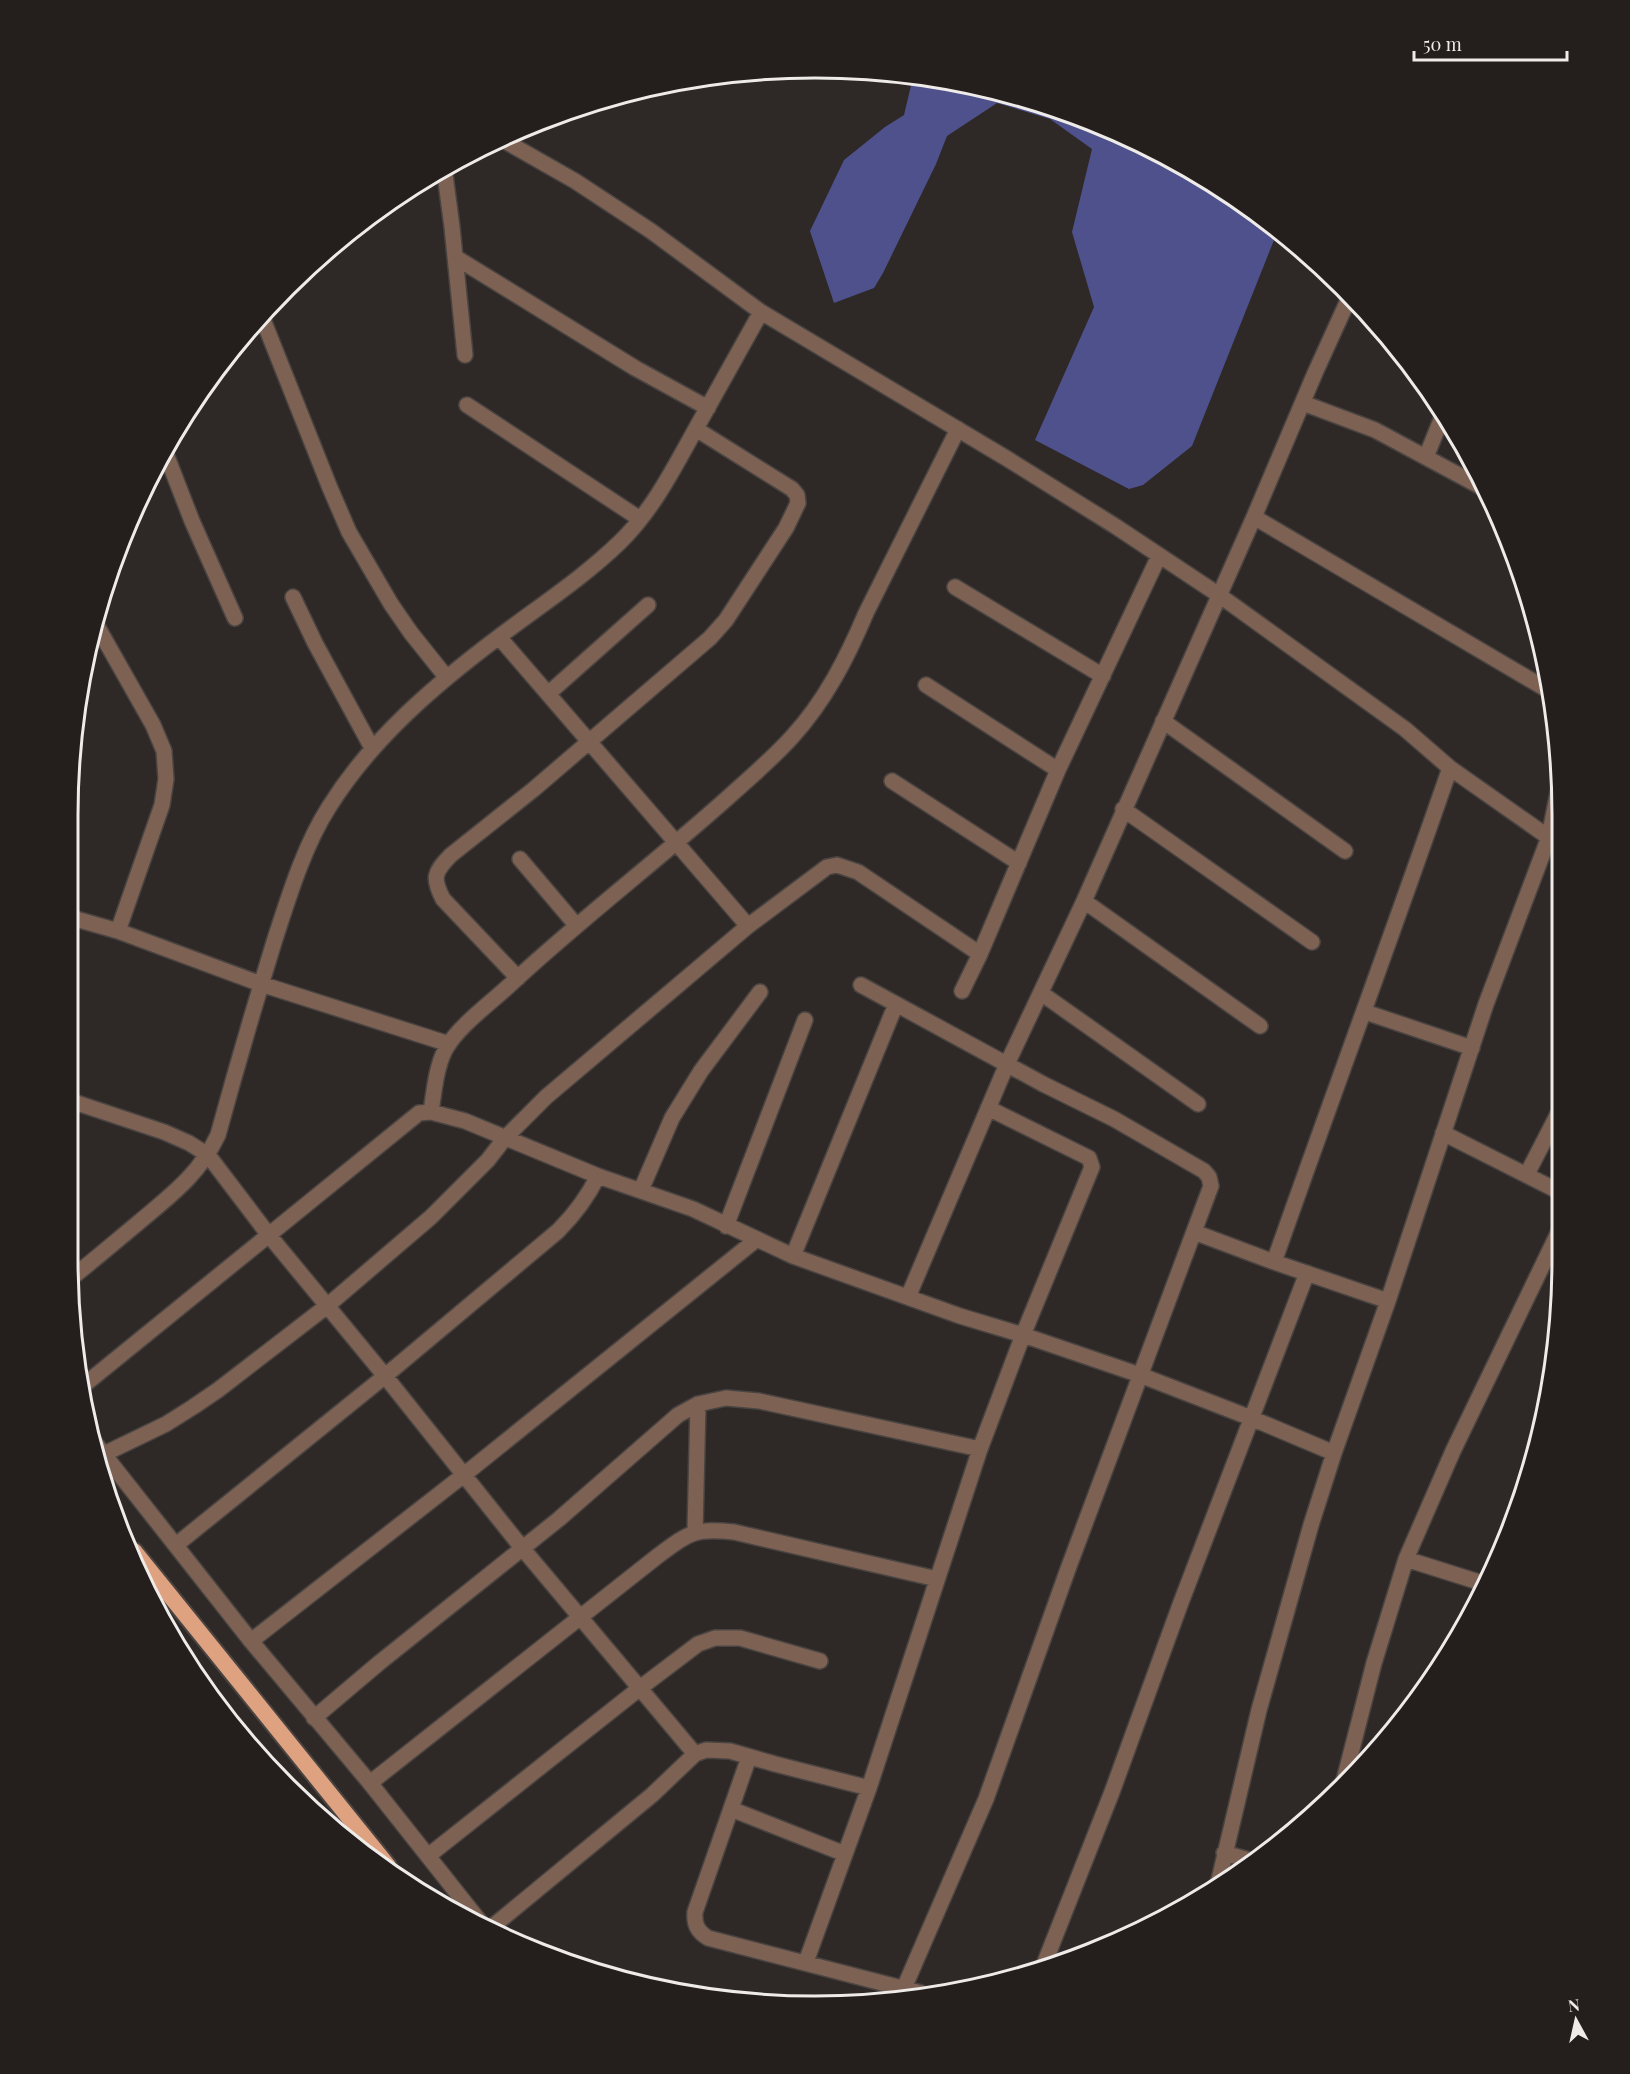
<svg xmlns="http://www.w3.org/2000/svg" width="1630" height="2074" font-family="'Playfair Display',serif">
<rect width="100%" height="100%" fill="#2e2926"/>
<path fill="#4e518c" d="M913,77L1008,93L1145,144L1270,222L1278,230L1192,446L1143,485L1129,489L1035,440L1094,307L1072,232L1092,149L1050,119L997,103L947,136L936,164L883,273L874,288L834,303L810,231L844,160L885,127L904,115Z"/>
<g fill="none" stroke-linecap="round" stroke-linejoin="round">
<defs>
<path id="minor" d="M503,140L575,181L651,231L761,312L1006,458L1115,526L1219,595L1405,729L1450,768L1561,846
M444,167L452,227L465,355
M455,257L635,368L708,408
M262,317L330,488L349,532L391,604L411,633L447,678
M1303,403L1375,430L1483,488
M467,405L640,519
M164,449L192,521L235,618
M1426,457L1443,415
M1254,517L1546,689
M955,587L1103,676
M293,597L315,643L372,748
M97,626L153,725L164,751L166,779L162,805L118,931
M499,637L748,926
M926,685L1058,770
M549,693L648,605
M1163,721L1345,851
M892,781L1019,863
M1123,809L1312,942
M520,859L576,925
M1084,901L1260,1026
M69,917L118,931L261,984L449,1044
M518,978L443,899C432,878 434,872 451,855L534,789L710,638L726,620L786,528L798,503L797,495L792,489L696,429
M861,985L1043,1084L1114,1119L1204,1171L1209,1177L1211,1186L1068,1569L986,1799L901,1995
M962,991L980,954L1058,770L1159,556
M1041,993L1198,1104
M1365,1012L1472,1048
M68,1100L164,1132L189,1143L208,1155L268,1234L385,1376L523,1549L695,1754
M431,1112C434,1092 436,1068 445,1050C458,1026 492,1002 512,983C583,917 661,858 733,793C753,775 774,757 792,737C825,701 847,658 866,613L958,429
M1443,1133L1562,1193
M1527,1174L1562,1106
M641,1190L672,1118L701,1071L760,992
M726,1226L805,1020
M1194,1232L1274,1262L1388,1301
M793,1256L896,1004
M1274,1262C1332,1097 1393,933 1450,768
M70,1279C93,1261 115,1242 138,1223C171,1195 199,1175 218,1135C236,1069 255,1004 275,939C289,896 304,846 329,807C372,738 436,684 500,636C541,605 584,577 620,542C652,511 673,470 694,432C716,392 739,352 761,312
M908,1297L1007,1064L1084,901L1254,517L1315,373L1350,296
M84,1385L419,1113L431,1112L465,1121L598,1176L693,1209L793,1256L960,1316L1023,1335L1140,1375L1251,1418L1334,1453
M104,1454L166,1424L193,1407L218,1390L327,1306L431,1217L488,1160L505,1138L546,1097L748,926L827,867L837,865L858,872L980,954
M695,1532L698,1404
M176,1545L385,1376L558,1231C575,1214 587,1198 598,1176
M1406,1559L1485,1584
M251,1641L465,1474L757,1239
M314,1718L379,1663L559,1519L678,1415L698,1404L726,1398L759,1401L980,1449
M749,1757L695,1912C694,1924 697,1931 708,1938L921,1993
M370,1783L659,1555C690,1532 695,1528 734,1532L937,1579
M1342,1788L1374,1663L1406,1559L1453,1451L1562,1225
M731,1809L845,1854
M1224,1853L1249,1860
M428,1856L640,1688L698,1644L715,1638H740L820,1661
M1218,1884L1259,1710L1311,1525L1334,1453L1388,1301L1486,1004L1549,837L1561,777
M492,1927L652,1795L695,1754L706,1750L730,1751L775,1764L869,1788
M806,1962L869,1788L980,1449L1023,1335L1092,1167L1089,1158L988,1108
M1043,1967L1112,1792L1180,1605L1307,1273"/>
<path id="tertiary" d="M91,1438L251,1641L370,1783L481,1923"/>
<path id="trunk" d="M134,1551L388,1866"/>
</defs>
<use href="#minor" stroke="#494441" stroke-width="18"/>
<use href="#tertiary" stroke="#494441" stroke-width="18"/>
<use href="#trunk" stroke="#494441" stroke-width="20"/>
<use href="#minor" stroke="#7d6153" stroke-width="15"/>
<use href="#tertiary" stroke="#7d6153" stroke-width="15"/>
<use href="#trunk" stroke="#dfa280" stroke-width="16"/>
</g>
<path d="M0 0H1630V2074H0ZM815 78H815A737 737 0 0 1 1552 815V1259A737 737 0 0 1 815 1996H815A737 737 0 0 1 78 1259V815A737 737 0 0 1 815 78Z" fill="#241f1d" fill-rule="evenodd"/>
<path fill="none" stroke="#eeebe9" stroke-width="3" d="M815 78H815A737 737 0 0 1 1552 815V1259A737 737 0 0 1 815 1996H815A737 737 0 0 1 78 1259V815A737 737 0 0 1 815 78Z"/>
<g transform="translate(1576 2020) rotate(352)" stroke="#241f1d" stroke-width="4.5" paint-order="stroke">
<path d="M0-4.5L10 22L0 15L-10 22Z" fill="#eeebe9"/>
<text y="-9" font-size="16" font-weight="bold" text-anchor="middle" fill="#eeebe9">N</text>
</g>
<path d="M1414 51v9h153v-9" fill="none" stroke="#eeebe9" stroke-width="3"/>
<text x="1423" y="51" font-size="18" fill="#eeebe9" stroke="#241f1d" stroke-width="4.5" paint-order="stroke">50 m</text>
</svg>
